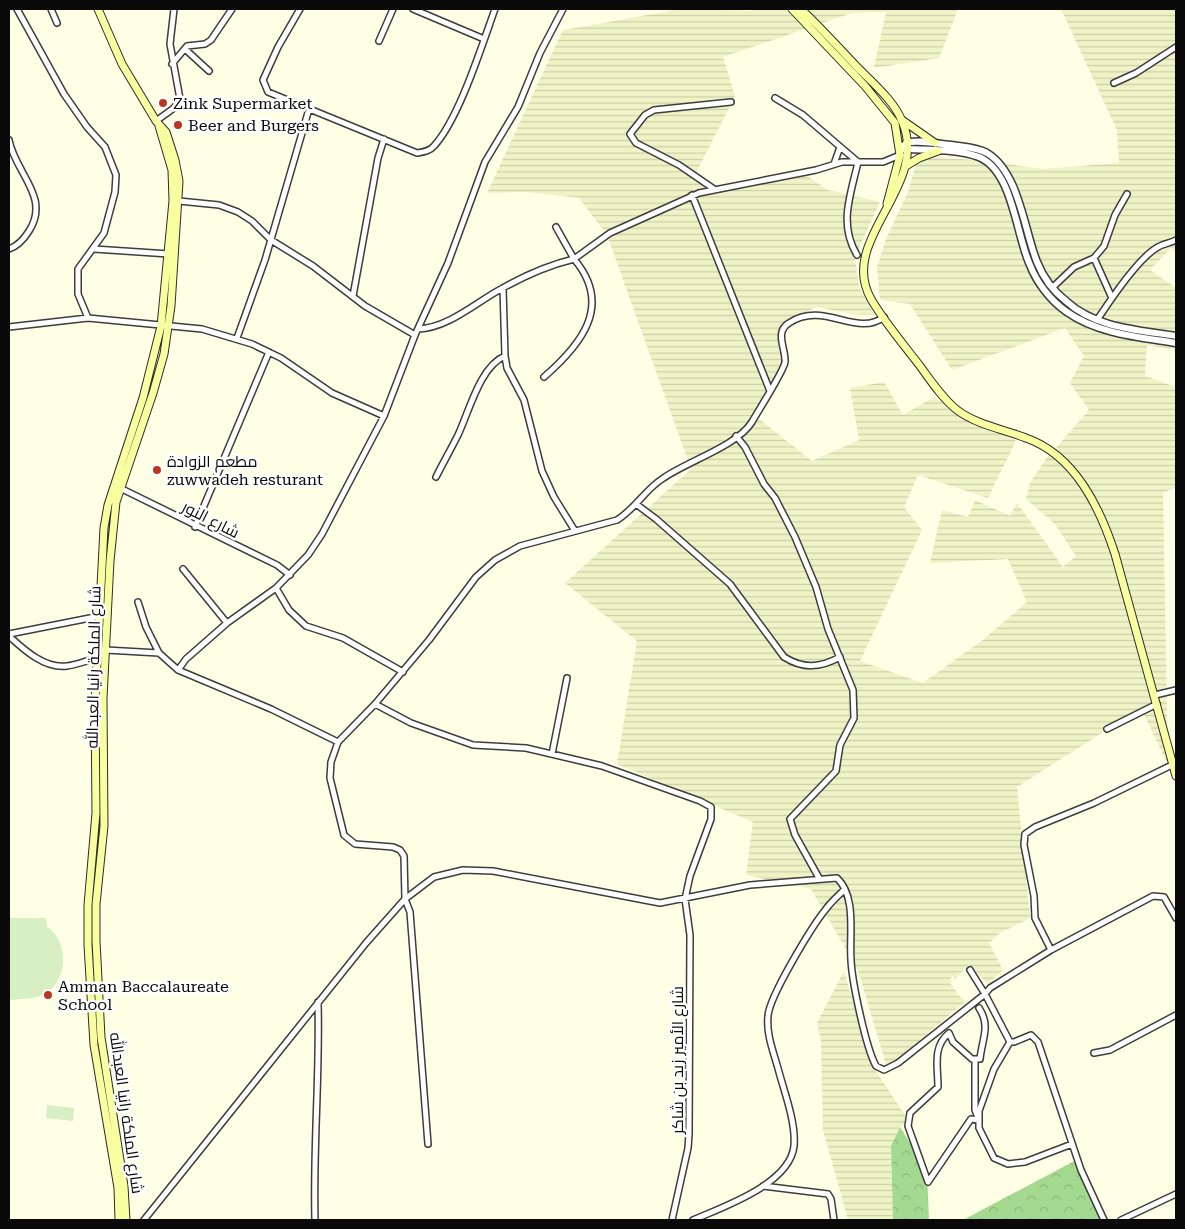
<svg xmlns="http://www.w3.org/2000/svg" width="1185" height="1229" font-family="'Roboto Serif',Cairo,serif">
<defs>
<pattern id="farmland-rules" width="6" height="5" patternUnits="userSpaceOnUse" patternTransform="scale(1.25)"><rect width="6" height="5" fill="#eff4c7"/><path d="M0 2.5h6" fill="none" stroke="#ccd0aa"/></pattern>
<pattern id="forest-crowns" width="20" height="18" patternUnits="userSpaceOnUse" patternTransform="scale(1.25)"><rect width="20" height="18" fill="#a4d990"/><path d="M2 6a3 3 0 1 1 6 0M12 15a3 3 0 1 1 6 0" fill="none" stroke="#8cb97b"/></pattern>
</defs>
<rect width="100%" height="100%" fill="#ffffe6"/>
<path fill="url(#farmland-rules)" d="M681,9L751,11L753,9H958L939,58L874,68L886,12L852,13L723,57L735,96L695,175L718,191L803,173L828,190L880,202L855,257L859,287L874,315H857L817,307L784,322V363L753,414L812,461L859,440L850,388L884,382L903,415L934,397L1016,441L988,498L918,475L904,507L922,530L860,661L923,683L984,639L1027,602L1008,559L930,563L942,510L968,517L975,500L1010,516L1017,503L1063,567L1076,556L1055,524L1026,499L1030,483L1046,459L1089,410L1070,383L1084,356L1065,328L952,370L910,304L880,300L877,267L886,239L908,192L918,157L977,160L1043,169L1119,163L1117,130L1061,9H1176V253L1171,248L1150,270L1176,288V350L1147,345L1145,376L1176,387V488L1163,492L1168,765L1141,708L1017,787L1030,918L1000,933L989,943L1003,970L988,984L969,965L955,979L953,976L950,979L952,982L950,983L961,998L966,1001L887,1068L858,970L811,889L746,875L753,822L617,764L637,641L565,583L691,469L607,235L579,198L527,192L487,193L563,30Z
M844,971L872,1065L908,1120L900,1127L891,1146L893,1220H848L823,1130L821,1040L817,1023Z"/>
<path fill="url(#forest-crowns)" d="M900,1127L927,1170L929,1220H893L891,1146Z
M1080,1158L1102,1220H963Z"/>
<path fill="#d8efc3" d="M9,918H46L47,927C71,942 68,986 40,996C31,999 18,999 9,1000Z
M47,1105L74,1108L73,1121L46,1118Z"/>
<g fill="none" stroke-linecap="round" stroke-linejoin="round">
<defs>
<path id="minor" d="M17,9L64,94L87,127L105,147L116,175L115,192L104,233L78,269V294L88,318
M51,9L57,23
M300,9L278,47L263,80L268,92L417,153C424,152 430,151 434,146C459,119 482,45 495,9
M413,9L484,39
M379,41L393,9
M185,49L209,71
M172,64L187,46L205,44L211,40L232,9
M1114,83L1136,73L1176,47
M775,98L803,115L858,162C851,194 838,224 857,255
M156,121L174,108L180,99L170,44L174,9
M9,140C15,173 51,197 29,231C24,239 18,246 9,249
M834,164L840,147
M714,189L679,165L636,143L630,134L645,115L654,110L731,102
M692,195L770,391
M179,201L219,205L238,212L252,221L271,240L313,266L365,306L415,335
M556,227L574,259L610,233L699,193L816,170L842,162H883L900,155
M94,249L169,254
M1094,258L1104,246L1115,215L1127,194
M1052,288L1074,267L1094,258L1112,298
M353,296L378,158L384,139
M1097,320C1110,301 1138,258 1158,247C1163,244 1170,243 1176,240
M9,327L88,318L202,329L252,344L281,358L332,393L384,416
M418,329C448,328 475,303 501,289C524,276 549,265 574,259C613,305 582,344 544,377
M237,338L265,260L309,109
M505,356L507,368L524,400L542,471L554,497L575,531
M736,436L745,447L764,484L775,498L795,537L816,587L828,629L853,690L854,718L840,745L836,771L790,819L795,835L819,878
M436,477C443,463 451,449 458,435C469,412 480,366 505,356L503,288
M120,488L277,565L290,575
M636,504L656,519L730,584L784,657C803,669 820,668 840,657
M195,527L269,352
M183,569L227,623
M276,588L289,610L306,626L343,638L403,672
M138,602L146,627L159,653
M9,634L100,616
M9,636C24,650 45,669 67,666C76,665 85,661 94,659
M106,650L159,653L178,670L271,709L338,742
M178,670L186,659L227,623L276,588L308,555L322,534L384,416L415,335L448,263L485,162L518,107L540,53L563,9
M1155,695L1176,690
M375,704L411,723L473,745L526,748L602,766L700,801L711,807V819L690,876L685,899L690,935L689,1134L688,1148L672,1220
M1107,729L1157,704
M552,754L567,678
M1051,950L1035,918L1034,896L1024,845L1025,834L1035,827L1094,803L1176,763
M970,970L985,994L990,988L1051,950L1153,896L1164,897L1176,918
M1010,1042L994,1069L979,1111V1128L994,1158L1008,1164L1025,1162L1072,1144
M1094,1053L1110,1050L1176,1015
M975,1059V1110L979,1120L971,1119L928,1182L908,1126L910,1113L938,1087C938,1067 932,1047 949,1033L953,1042L972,1059H980C982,1039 991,1026 979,1008
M428,1144L410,912L405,899L404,856L400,850L393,847L355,844L344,835L330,778L331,762L338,742L375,704L429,640L476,577L495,560L520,546L617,520C635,509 645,490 662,479C687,461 736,447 752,422C758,411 784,371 785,362C786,349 774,332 789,323C824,300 856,338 884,317
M763,1186L828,1194L831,1199L834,1220
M144,1220L366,943L405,899L434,877L463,870L493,871L660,903L750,885L837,878C857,897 849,935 851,960C852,982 866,1048 876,1066L884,1070L898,1063L985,994L1010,1042H1014L1031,1035L1038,1042L1081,1170L1104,1220
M315,1220C313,1147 320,1075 318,1002
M693,1220C723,1207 790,1184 794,1146C796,1123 785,1094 779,1072C774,1053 766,1035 768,1016C769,997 812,926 826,909C831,902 838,896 844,890
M1121,1220L1176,1194"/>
<path id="tertiary" d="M903,146L908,149C931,150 958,149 979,157C1013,171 1016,235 1030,265C1037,283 1051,301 1067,312C1098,334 1140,337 1176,343
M900,152L906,143C919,139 937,144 951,145C963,147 976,147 987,153C1019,172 1024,230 1037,262C1043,277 1053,291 1066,301C1095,328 1139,330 1176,336"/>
<path id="secondary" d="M98,9L122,64L156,121L166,132L175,160L179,181L171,306L164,354L153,393L116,502L110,561L103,698L104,826L96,904V941L101,1037L124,1186L126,1220
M792,9L865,86L895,123L900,155L887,204
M801,9C821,28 840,49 859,69C874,84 894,101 902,121C931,187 837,239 871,299C885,323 904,345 920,366C931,381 942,398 957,410C977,425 1003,429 1026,438C1075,455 1100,508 1115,554L1176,776
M902,120L935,143
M906,166L919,158L938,151
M119,1220L118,1188L94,1045L88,945V905L96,813L95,703L104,528L108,505L143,398L161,326L173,201L172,170L159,126"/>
</defs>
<use href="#minor" stroke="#3d3d3d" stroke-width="8"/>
<use href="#tertiary" stroke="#3d3d3d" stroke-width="9"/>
<use href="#secondary" stroke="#2c2c2c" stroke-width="9"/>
<use href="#minor" stroke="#fff" stroke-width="5"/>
<use href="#tertiary" stroke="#fff" stroke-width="6"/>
<use href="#secondary" stroke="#f8ffa1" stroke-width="7"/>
</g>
<g fill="#b93722" stroke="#fff" stroke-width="2">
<circle cx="163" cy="103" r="5"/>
<circle cx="178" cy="125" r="5"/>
<circle cx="157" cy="470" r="5"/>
<circle cx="48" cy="995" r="5"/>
</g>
<g text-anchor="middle" stroke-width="5" stroke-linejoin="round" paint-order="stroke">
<g font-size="16" fill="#0a0a0a" stroke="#fff" text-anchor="start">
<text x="173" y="109">Zink Supermarket</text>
<text x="188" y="131">Beer and Burgers</text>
<text x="167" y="467">مطعم الزوادة<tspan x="167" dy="18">zuwwadeh resturant</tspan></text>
<text x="58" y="992">Amman Baccalaureate<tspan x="58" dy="18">School</tspan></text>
</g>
<g font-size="16" fill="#0a0a0a" stroke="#fff">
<text transform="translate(211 519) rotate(27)" y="6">شارع النور</text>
<text transform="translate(93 667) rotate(-89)" y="6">شارع الملكة رانيا العبدالله</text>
<text transform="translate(677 1060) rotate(-90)" y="6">شارع الأمير زيد بن شاكر</text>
<text transform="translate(127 1113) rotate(82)" y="6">شارع الملكة رانيا العبدالله</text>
</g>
</g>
<rect width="1185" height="1229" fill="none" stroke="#0a0a0a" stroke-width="20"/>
</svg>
